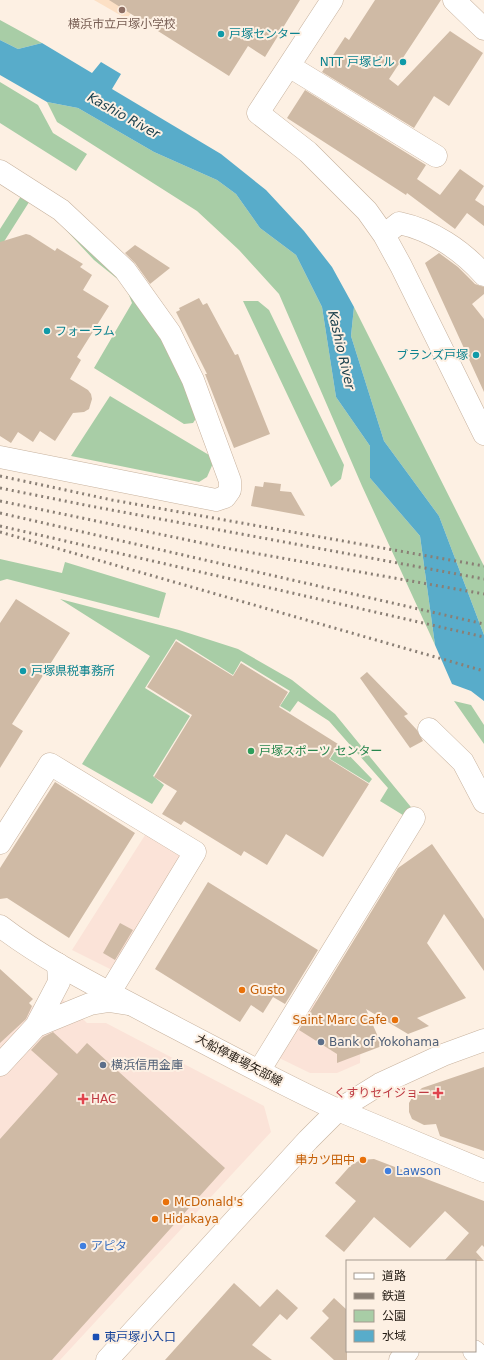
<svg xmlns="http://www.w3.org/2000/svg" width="484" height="1360" font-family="'DejaVu Sans','Noto Sans JP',sans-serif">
<rect width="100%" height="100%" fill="#fdf0e3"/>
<path fill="#fbe3d8" d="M147,832L183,853L112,970L72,950Z
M50,987L87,1023H106L264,1106L271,1132L60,1360H0V1042Z
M309,996L361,1030L360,1063L337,1073H310L273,1055Z"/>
<path fill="#fce0c5" d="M94,0H139L127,19Z"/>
<path fill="#a8cda6" d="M0,20L42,43L18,49L0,40Z
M0,82L38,105L53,133L87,154L76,171L0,123Z
M47,102L78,108L154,152L217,180L236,194L260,228L296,255L322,307L336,397L370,446V478L420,536L435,645L362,486L279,294L239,250L197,211L57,122Z
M23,193L31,199L0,248V229Z
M68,224L121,273L157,322L197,417L193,423L184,424L94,368L132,303L125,285L94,260L65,229Z
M243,301H258L269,310L344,465L341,479L331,487Z
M354,307L484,566V635L439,516L384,441L351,336Z
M110,396L209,455L214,461L207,477L199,482L71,456Z
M0,559L62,573L65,562L166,593L159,618L7,579L0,581Z
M60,599L179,630L238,649L292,680L335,714L415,812L411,820L380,801L388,788L329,721L298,701L290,712L280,706L290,691L241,661L233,675L176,639L145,688L190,716L153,776L164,785L152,804L82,764L150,656Z
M454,701L471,705L484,725V744Z
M339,745L372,779L369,783L330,759Z"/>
<path fill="#58acca" d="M0,40L18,49L42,43L92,73L101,62L121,74L112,89L221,154L266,190L304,231L332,267L354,307L351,336L384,441L439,516L484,635V701L471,691L452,684L435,645L420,536L370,478V446L336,397L322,307L296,255L260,228L236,194L217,180L154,152L78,108L47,102L0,75Z"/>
<path fill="#cfbaa5" d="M109,0H300L265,57L248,46L229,76Z
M375,0H441L389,79L398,86L450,31L483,53L449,106L434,96L414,128L322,72L345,37L349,40Z
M305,90L426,165L417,179L440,195L460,169L484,186L475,200L484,206V226L467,213L455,229L407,193L406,195L287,118Z
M26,234L30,235L55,251L57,248L83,264L80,267L92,275L83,290L109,306L77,357L81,360L70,379L88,390L91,394L92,399L89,409L84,412L73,413L55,441L40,431L33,442L18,432L11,443L0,436V242Z
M135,245L170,268L150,284L135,263L125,253Z
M439,253L458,267L475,284L484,287V294L472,304L484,319V392L425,263Z
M199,298L203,305L207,303L235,355L238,354L270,434L234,448L205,374H207L176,312L180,310L179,308Z
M264,482L281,484L280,491L291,492L305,516L251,506L255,486L263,487Z
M16,599L70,633L12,724L23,731L0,768V623Z
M176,641L233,676L241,663L288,692L279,707L338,744L329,759L369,784L323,857L286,834L267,865L244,851L241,856L184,821L181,825L162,814L177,791L154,777L192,715L147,687Z
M367,672L408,714L404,716L417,730L423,741L410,748L360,678Z
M55,782L135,833L69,938L7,898L0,899V868Z
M432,844L484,919V971L444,914L427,943L466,998L417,1018L429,1026L408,1034L366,1009L382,1046L337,1063V1054L299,1030L398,868Z
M208,882L318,950L285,1004L273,997L263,1013L251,1005L240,1022L155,969Z
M120,923L133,930L115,960L103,953Z
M0,969L33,999L29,1003L32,1006L26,1019L0,1043Z
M53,1032L77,1054L87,1043L225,1168L52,1360H0V1139L58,1074L31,1050L43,1037Z
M484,1067V1151L440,1136L436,1124L424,1125L412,1119L409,1112V1103L413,1096L422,1088Z
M374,1159L484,1201V1247L482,1245L476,1252L484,1261H444L469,1233L445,1211L410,1248L374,1217L344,1252L325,1236L356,1201L335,1183L350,1166L360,1160Z
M234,1283L260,1307L277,1289L298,1308L287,1320L280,1314L252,1345L272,1360H165Z
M334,1298L347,1310V1360H334L310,1338L329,1318L322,1311Z"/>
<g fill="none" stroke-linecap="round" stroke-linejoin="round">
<defs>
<path id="minor" d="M332,0L258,113L308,152L367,211L384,235L401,266L484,434
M454,0L484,29
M289,66L436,156
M0,171L61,210L125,270L170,333L193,380L230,481V490L225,497L216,500L0,457
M384,235L399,223C432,230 462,250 484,275
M429,729L463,762L484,802
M0,843L50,764L195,852L110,992
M36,1026L90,1004L109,1001L128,1004
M0,1065L36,1026L59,982L58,964
M259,1071L414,818
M474,1351L484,1360
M107,1360L308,1140L338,1110L484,1171
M400,1360L408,1351"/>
<path id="major" d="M0,926C47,962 105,990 157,1018C217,1049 277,1082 338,1110L380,1084L443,1055L484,1040"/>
</defs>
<use href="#minor" stroke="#c7b29e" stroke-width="23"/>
<use href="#major" stroke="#c7b29e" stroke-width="23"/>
<use href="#minor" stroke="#fff" stroke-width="22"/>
<use href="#major" stroke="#fff" stroke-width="22"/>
<path stroke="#8a7f75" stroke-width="3" stroke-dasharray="2 4" stroke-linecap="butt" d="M0,476L112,500L484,566
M0,488L90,506L484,579
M0,501L231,549L484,594
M0,513L484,624
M0,526L484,637
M0,532L484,671"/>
</g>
<circle fill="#8d6e63" stroke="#fdf0e3" stroke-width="1.5" cx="122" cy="10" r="4"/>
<g fill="#0f9aa8" stroke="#fdf0e3" stroke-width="1.5">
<circle cx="221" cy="34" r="4"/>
<circle cx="403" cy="62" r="4"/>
<circle cx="47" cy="331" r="4"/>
<circle cx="476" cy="355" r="4"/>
<circle cx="23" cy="671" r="4"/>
</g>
<circle fill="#2e9e5b" stroke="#fdf0e3" stroke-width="1.5" cx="251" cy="751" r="4"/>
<g fill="#e8710a" stroke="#fdf0e3" stroke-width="1.5">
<circle cx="242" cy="990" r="4"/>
<circle cx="395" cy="1020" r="4"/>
<circle cx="363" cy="1160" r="4"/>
<circle cx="166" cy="1202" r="4"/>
<circle cx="155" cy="1219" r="4"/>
</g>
<g fill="#5c6f8a" stroke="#fdf0e3" stroke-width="1.5">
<circle cx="321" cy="1042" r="4"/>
<circle cx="103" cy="1065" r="4"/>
</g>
<g fill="#e0444e" stroke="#fdf0e3" stroke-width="1.5">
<path d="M436 1087h4v4h4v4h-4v4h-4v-4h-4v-4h4z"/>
<path d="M81 1093h4v4h4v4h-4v4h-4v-4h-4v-4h4z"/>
</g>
<g fill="#3f7fe0" stroke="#fdf0e3" stroke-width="1.5">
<circle cx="388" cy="1171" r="4"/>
<circle cx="83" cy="1246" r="4"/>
</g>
<rect fill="#1a4fb4" stroke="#fdf0e3" stroke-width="1.5" x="92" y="1333" width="8" height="8" rx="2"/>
<g text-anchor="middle" stroke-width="4" stroke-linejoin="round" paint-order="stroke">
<g font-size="12" fill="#785e54" stroke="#fdf0e3">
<text x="122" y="28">横浜市立戸塚小学校</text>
</g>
<g font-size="12" fill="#0d838f" stroke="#fdf0e3" text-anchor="start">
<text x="229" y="38">戸塚センター</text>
<text x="395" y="66" text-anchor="end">NTT 戸塚ビル</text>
<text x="55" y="335">フォーラム</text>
<text x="468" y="359" text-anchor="end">ブランズ戸塚</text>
<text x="31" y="675">戸塚県税事務所</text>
</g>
<g font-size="12" fill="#27864d" stroke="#fdf0e3" text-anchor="start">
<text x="259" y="755">戸塚スポーツ センター</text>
</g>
<g font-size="12" fill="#c56008" stroke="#fdf0e3" text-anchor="start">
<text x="250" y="994">Gusto</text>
<text x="387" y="1024" text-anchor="end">Saint Marc Cafe</text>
<text x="355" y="1164" text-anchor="end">串カツ田中</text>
<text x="174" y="1206">McDonald's</text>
<text x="163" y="1223">Hidakaya</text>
</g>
<g font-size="12" fill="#4e5e75" stroke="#fdf0e3" text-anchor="start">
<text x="329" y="1046">Bank of Yokohama</text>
<text x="111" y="1069">横浜信用金庫</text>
</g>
<g font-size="12" fill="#221a12" stroke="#fdf0e3">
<text transform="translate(239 1060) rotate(28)" y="4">大船停車場矢部線</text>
</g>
<g font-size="12" fill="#be3a42" stroke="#fdf0e3" text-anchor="end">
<text x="430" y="1097">くすりセイジョー</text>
<text x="91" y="1103" text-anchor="start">HAC</text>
</g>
<g font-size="12" fill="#366cbe" stroke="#fdf0e3" text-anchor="start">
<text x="396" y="1175">Lawson</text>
<text x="91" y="1250">アピタ</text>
</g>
<g font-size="12" fill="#164399" stroke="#fdf0e3" text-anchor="start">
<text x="104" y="1341">東戸塚小入口</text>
</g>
<g font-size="13" font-style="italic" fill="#1a404d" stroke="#fdf0e3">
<text transform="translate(124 115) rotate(29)" y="5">Kashio River</text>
<text transform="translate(342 350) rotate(77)" y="5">Kashio River</text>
</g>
</g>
<rect x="346" y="1260" width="130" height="92" fill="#fdf0e3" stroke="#a59a8f"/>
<rect x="354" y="1273" width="20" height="6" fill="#ffffff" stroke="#a59a8f"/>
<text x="382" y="1280" font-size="12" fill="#221a12">道路</text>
<rect x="354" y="1293" width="20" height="6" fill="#8a7f75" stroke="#a59a8f"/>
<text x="382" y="1300" font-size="12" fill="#221a12">鉄道</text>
<rect x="354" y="1310" width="20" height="12" fill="#a8cda6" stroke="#a59a8f"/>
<text x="382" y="1320" font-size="12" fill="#221a12">公園</text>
<rect x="354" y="1330" width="20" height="12" fill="#58acca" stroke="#a59a8f"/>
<text x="382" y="1340" font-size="12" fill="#221a12">水域</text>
</svg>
